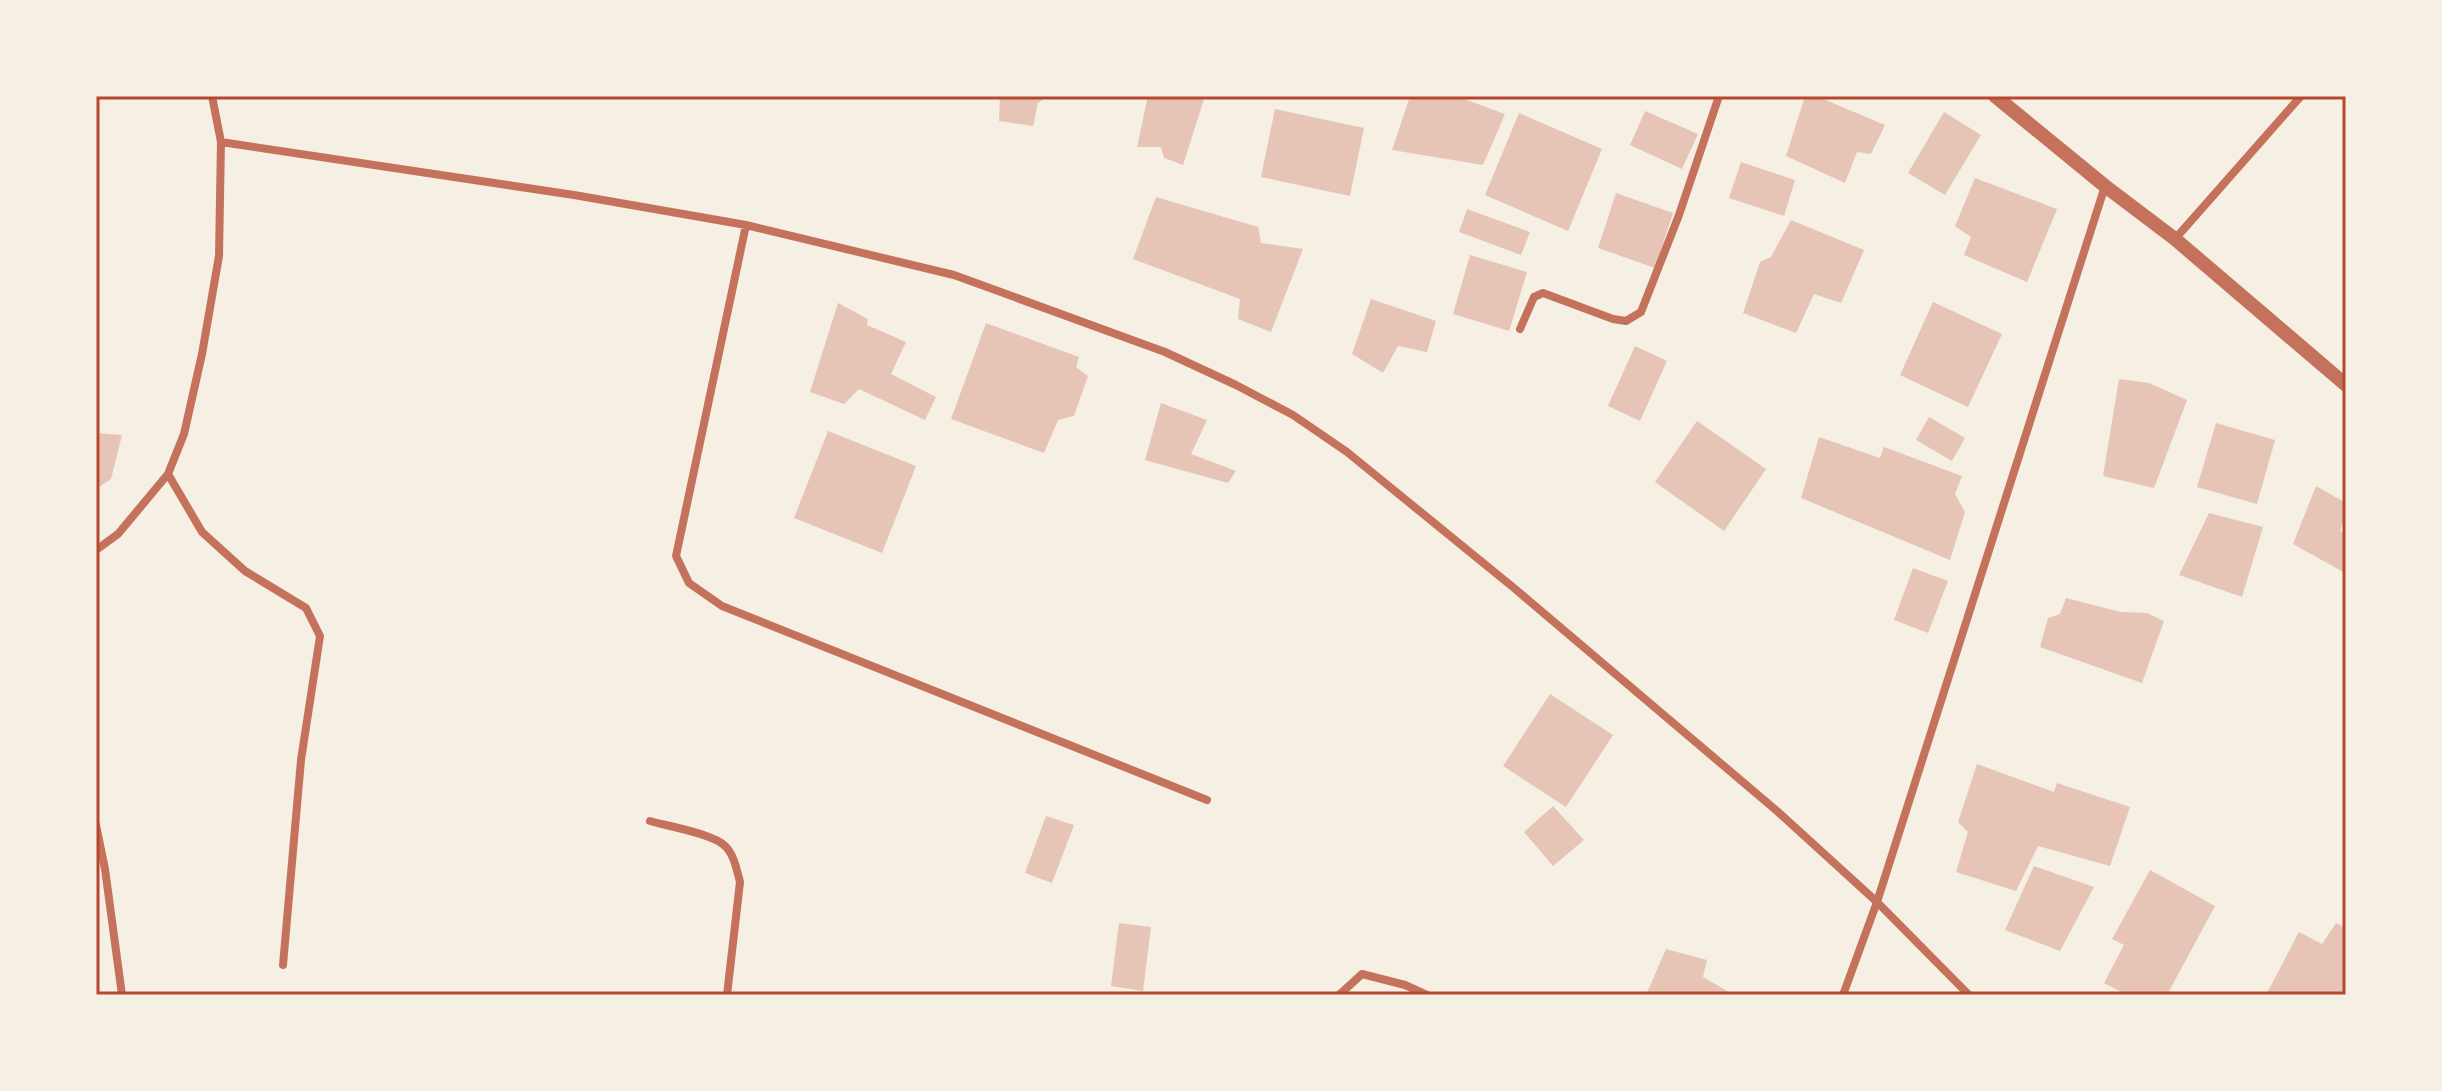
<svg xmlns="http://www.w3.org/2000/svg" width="2442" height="1091" font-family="Rubik,sans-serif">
<rect width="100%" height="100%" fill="#f6efe4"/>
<path fill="#e6c5b7" d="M1000,96H1048L1038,103L1033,126L999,121Z
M1148,96H1205L1183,165L1164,158L1161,147H1137Z
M1410,96H1456L1505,114L1483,165L1392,150Z
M1805,96H1816L1885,125L1871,154L1857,152L1845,183L1786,156Z
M1275,109L1364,128L1350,196L1261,177Z
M1645,111L1698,134L1682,169L1630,145Z
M1944,112L1981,135L1945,195L1908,173Z
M1519,113L1602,149L1568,231L1485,195Z
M1741,162L1795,180L1784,216L1729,198Z
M1975,178L2057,209L2027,282L1964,255L1971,237L1955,226Z
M1616,193L1673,213L1655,268L1598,248Z
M1156,197L1258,227L1261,243L1303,249L1271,332L1238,319L1240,299L1133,259Z
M1467,209L1530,232L1521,255L1459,232Z
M1791,220L1864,250L1841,303L1814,294L1796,333L1743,313L1760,262L1771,257Z
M1470,255L1527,272L1509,331L1453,314Z
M1371,299L1436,321L1427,352L1398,346L1383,373L1352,354Z
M1933,302L2002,334L1968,407L1900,375Z
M838,303L868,319L867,325L906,342L891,374L936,397L925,420L859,389L844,404L810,392Z
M986,323L1079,357L1076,367L1088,376L1074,416L1058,420L1044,453L951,419Z
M1635,346L1667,361L1640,421L1608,406Z
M2119,379L2149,383L2187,400L2154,488L2103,476Z
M1161,403L1207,420L1191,454L1236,471L1228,483L1145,460Z
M1929,417L1965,438L1952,461L1916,440Z
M1697,421L1766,469L1724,531L1655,482Z
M2216,423L2275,440L2257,504L2197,487Z
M828,431L916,466L882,553L794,518Z
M96,433L122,435L111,479L96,489Z
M1819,437L1880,458L1884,447L1962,476L1955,494L1965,512L1950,560L1801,498Z
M2316,486L2346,503V513L2340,531L2346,534L2345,573L2293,544Z
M2209,513L2263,527L2242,597L2179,575Z
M1913,568L1948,581L1928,633L1894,620Z
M2066,598L2121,612L2147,613L2164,621L2142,683L2040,647L2048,618L2060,614Z
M1550,694L1613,735L1566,807L1503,766Z
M1977,764L2054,792L2057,783L2130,807L2110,866L2038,846L2016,891L1956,872L1968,832L1958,822Z
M1553,806L1584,840L1553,866L1524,832Z
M1046,816L1074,825L1052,883L1025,873Z
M2034,866L2094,887L2060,951L2005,930Z
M2150,870L2215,906L2167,995H2127L2104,983L2124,945L2112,939Z
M1119,923L1151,927L1143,991L1111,986Z
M2336,923L2346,928V995H2266L2299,932L2322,944Z
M1666,949L1707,960L1703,977L1734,995H1646Z"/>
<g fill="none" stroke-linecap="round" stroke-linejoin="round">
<path stroke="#c5725c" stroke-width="8" d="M221,142L574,195L746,225L954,275L1165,352L1236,385L1293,415L1347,452L1514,588L1777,811L1877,902L1969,995
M746,225L676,556L689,583L722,606L1207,800
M2175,239L2301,96
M1520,329L1534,297L1543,293L1613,319L1626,321L1641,312L1679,215L1719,96
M168,474L202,532L245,571L306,608L320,636L301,760L283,965
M96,550L118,534L168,474L184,434L202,354L219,256L221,142L212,96
M650,821C667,826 714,834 725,846C734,854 737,871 740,882L727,995
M96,825L105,869L122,995
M1339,995L1362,974L1405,985L1427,995
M1843,995L1877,902L2105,186"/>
<path stroke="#c5725c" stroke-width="14" d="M1995,96L2105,186L2175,239L2346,385"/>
</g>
<rect width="2442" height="1091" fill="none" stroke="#f6efe4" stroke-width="196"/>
<rect x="98" y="98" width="2246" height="895" fill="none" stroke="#b5482f" stroke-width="3"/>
</svg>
